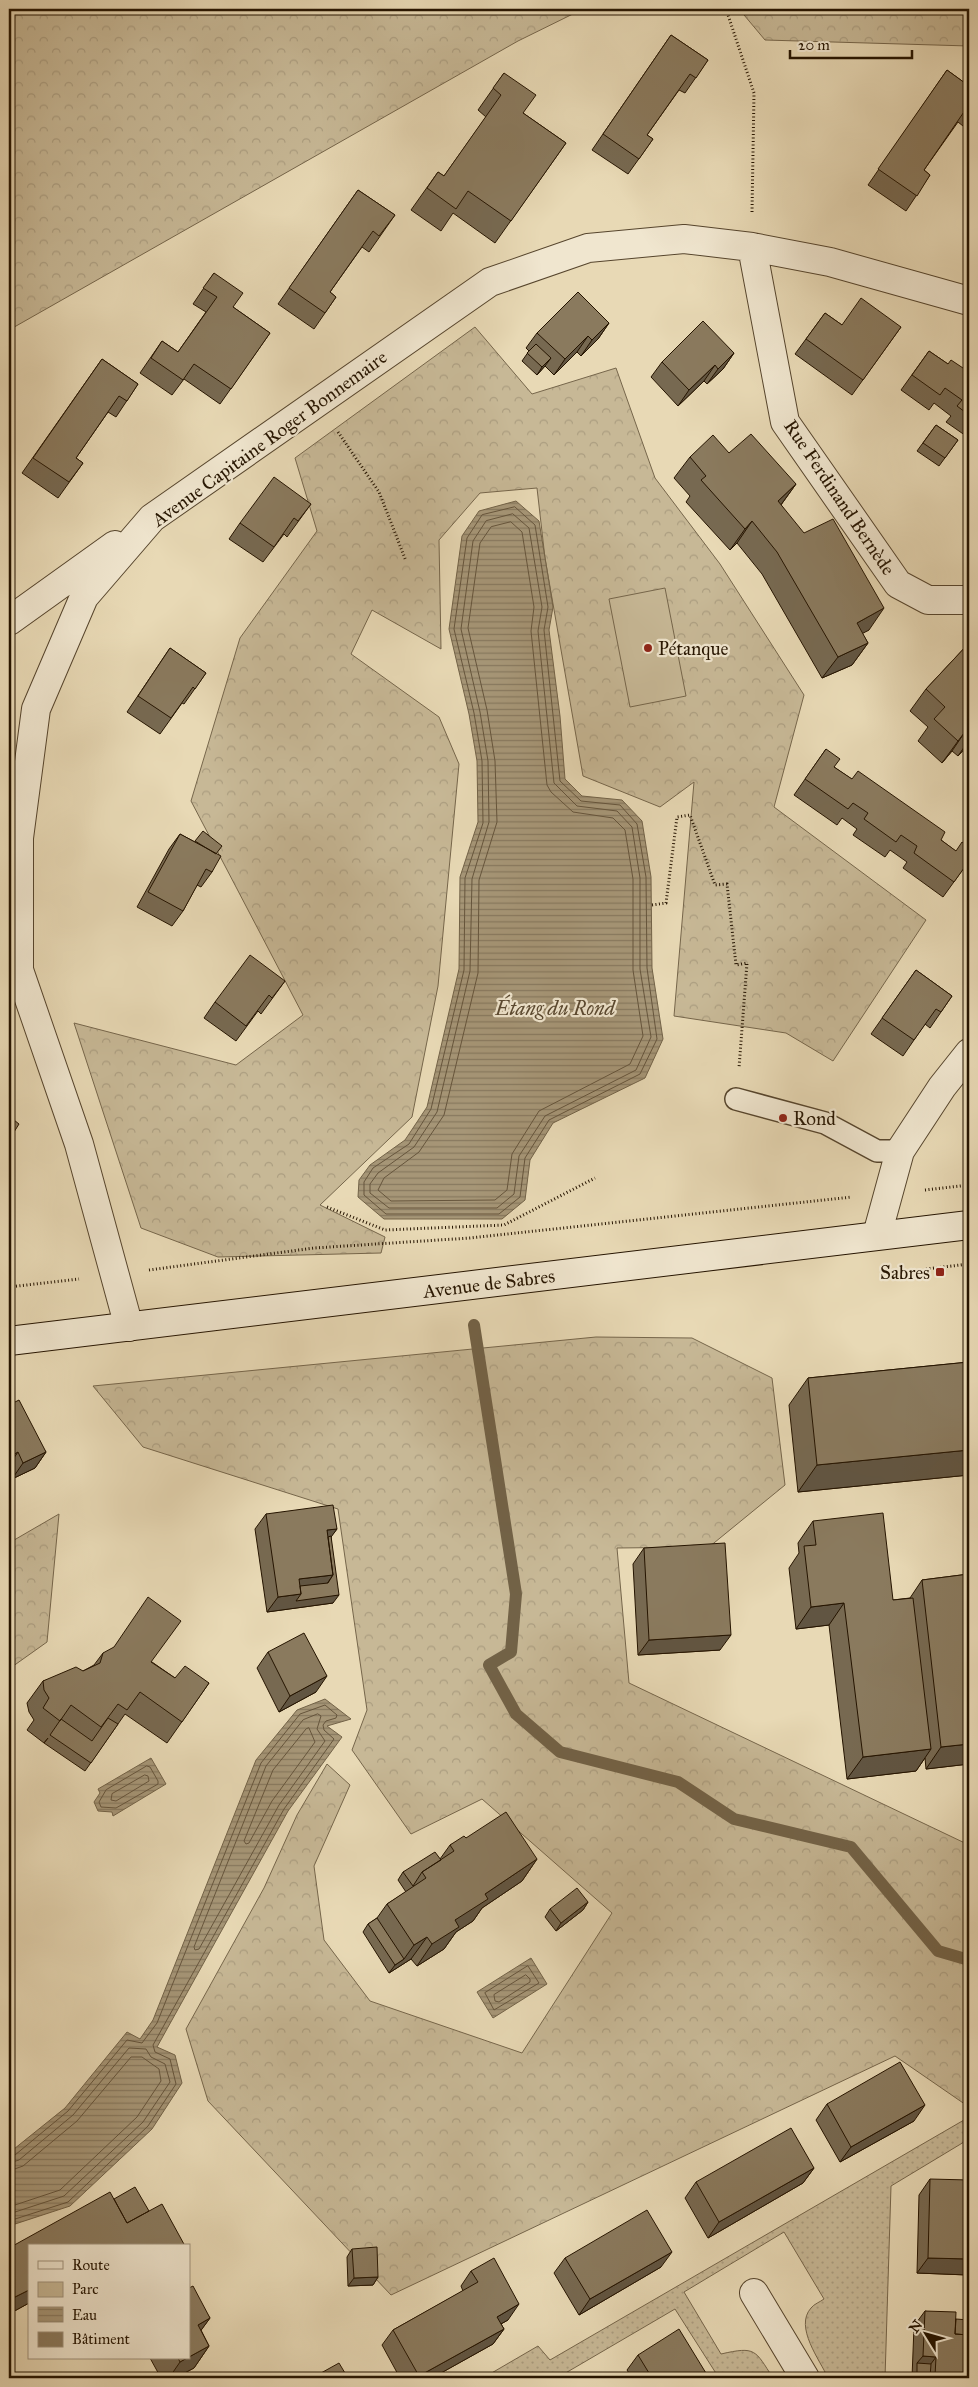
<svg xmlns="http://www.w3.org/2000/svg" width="978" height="2387" font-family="'IM FELL Great Primer',serif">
<defs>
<pattern id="grass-dots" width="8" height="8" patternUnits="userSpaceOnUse" patternTransform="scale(1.25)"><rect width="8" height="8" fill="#c7b896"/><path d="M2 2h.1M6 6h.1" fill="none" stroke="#ab9d80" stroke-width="1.8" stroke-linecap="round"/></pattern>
<pattern id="forest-crowns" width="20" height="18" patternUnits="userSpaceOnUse" patternTransform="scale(1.25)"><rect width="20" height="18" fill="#c7b896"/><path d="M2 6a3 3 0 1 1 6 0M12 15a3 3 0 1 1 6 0" fill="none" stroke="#ab9d80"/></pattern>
<pattern id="water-rules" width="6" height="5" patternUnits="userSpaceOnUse" patternTransform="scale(1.25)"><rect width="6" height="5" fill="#a69677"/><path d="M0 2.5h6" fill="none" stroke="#87795f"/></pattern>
</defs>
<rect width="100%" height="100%" fill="#e8d9b5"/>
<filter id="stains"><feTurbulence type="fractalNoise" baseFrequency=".004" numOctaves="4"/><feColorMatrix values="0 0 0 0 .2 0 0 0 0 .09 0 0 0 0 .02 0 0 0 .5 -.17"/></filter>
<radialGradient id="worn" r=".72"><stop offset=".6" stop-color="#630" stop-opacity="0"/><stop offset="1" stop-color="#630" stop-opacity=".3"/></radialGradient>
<path fill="url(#grass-dots)" stroke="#76664b" d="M964,2120L969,2124V2139L891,2186L885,2378H828C820,2360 794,2327 811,2308C814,2304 820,2302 824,2299L784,2232L684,2292L721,2354C756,2346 755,2350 773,2378H719L675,2309L557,2378H483L538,2346L550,2360Z"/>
<path fill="url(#forest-crowns)" stroke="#76664b" d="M9,9H583L518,41L9,330Z
M739,9H969V46L765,40Z
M475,327L532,394L616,368L655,478L720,564L804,695L774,807L926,920L833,1061L786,1033L674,1016L694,782L660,807L583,776L545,558L537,488L480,493L439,540L441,649L372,610L351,654L439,717L459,764L438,986L412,1117L320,1205L385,1237L381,1253L218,1257L141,1228L74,1023L236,1065L303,1015L191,801L240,638L317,531L295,458Z
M596,1337L692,1338L772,1378L785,1485L709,1547L617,1548L629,1683L969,1845V2107L895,2056L391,2295L208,2101L186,2029L264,1888L297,1815L327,1764L350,1785L314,1866L324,1940L370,2001L522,2053L612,1913L482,1799L411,1834L352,1750L367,1710L338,1509L143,1447L93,1386Z
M59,1514L47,1642L9,1669V1543Z"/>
<path fill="#c7b896" stroke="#76664b" d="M665,588L686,696L630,707L609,599Z"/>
<path fill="url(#water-rules)" stroke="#726247" d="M516,501L539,521L553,607L549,630L560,716L565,779L582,796L622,800L642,821L651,877L652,968L663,1039L645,1078L553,1123L530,1160L525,1200L502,1219H384L358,1197L359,1180L370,1165L405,1140L427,1107L459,969L460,877L478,822L477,761L469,714L449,629L462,536L479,511Z
M325,1699L351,1719L327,1726L342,1737L288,1811L157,2047L175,2055L182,2083L152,2129L70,2206L9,2226V2153L65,2108L127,2032L140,2039L153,2020L256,1760L297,1710Z
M151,1758L166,1784L113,1816L112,1812L98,1811L94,1802L100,1793L98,1789Z
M531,1958L547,1984L493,2018L477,1992Z"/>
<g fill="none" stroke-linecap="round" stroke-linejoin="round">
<path stroke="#66553c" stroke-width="1" d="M515,507L535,525L548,607L544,630L560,781L581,801L620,805L637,824L646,877L647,968L657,1039L640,1074L549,1120L525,1158L520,1197L499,1214H386L364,1195V1182L373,1168L409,1144L431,1109L464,970L465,878L483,823L482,761L474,713L454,629L467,538L482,515Z
M513,514L529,528L542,607L538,631L554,783L577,806L617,811L632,827L640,878V969L651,1037L636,1070L545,1116L519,1156L514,1194L497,1208H389L370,1193V1184L378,1173L414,1147L437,1112L470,971L472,879L489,822L488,761L480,712L461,629L473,541L486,521Z
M511,522L522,532L534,607L531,631L547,785L551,792L573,812L613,818L625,830L633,879V970L643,1036L630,1064L539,1111L512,1154L507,1190L495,1200L391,1201L378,1190L384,1178L419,1152L444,1115L478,973L479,880L497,822L495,761L487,710L468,628L480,543L491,527Z
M318,1714L321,1716L317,1729L325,1741L279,1805L199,1949L195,1950L194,1947L266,1766L303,1720Z
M309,1728L315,1742L272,1801L249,1843L246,1844L244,1841L273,1770L306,1729Z
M147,1766L150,1767L158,1781V1784L116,1808L101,1807L99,1802L106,1790Z
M145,1775L148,1776L149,1781L116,1801L111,1800L112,1794Z
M528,1966L539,1983L494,2010L485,1993Z
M526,1975L530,1979V1982L499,2002L495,2001L494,1995Z
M9,2157L15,2155L68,2111L127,2040L142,2043L157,2023L261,1763L300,1714L325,1705L337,1715L336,1718L326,1721L323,1725L324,1730L334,1739L284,1809L153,2045L155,2052L170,2059L176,2084L148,2126L68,2202L9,2221
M9,2163L19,2160L73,2115L129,2048L146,2049L151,2057L165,2064L170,2082L143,2122L64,2196L9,2214
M9,2171L23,2166L77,2121L131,2057H142L159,2069L161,2081L137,2117L60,2190L9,2207"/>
<path stroke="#726247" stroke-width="12" d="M474,1325L516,1594L511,1652L489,1665L516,1714L560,1752L678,1782L734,1819L851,1847L938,1951L969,1960"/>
<defs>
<path id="service" d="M736,1099L825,1123L877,1151H900"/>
<path id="minor" d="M752,247L785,422L898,584L928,600H967L969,599
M9,621L115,545
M877,1235L900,1151L942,1087L969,1053
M129,1327L79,1144L19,970V838L36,709L84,597L152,518L490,282L588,248L684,239L752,247L830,262L969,301
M754,2293L805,2378"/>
<path id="secondary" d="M9,1341L969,1225"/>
</defs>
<use href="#service" stroke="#56452d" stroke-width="24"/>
<use href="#minor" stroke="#56452d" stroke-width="30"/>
<use href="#secondary" stroke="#251400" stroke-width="30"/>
<path stroke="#251400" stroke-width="3" stroke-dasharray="1 2.5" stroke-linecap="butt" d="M726,9L754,93L752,212
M338,432L379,492L406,561
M652,905L666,903L677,817L690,815L715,885L727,884L736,965L747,963L739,1068
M925,1190L969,1185
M327,1207L385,1230L504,1225L595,1178
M926,1269L969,1264
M149,1270L314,1248L470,1238L852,1197
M9,1287L79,1279"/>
<use href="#service" stroke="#f0e6cf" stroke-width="21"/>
<use href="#minor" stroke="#f0e6cf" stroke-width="28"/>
<use href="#secondary" stroke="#f0e6cf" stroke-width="28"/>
</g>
<path fill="#776951" stroke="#251400" d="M671,35L708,60L685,93L679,90L647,135L653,139L628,174L592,150Z
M947,70L969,86V117L963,126L958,122L924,170L930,175L906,211L868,185Z
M504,73L523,113L566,143L495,243L453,213L441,231L411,210L438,172L444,176L486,117L478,110Z
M358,190L395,215L369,252L362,247L330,292L336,297L314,329L278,304Z
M214,273L233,307L270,333L220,404L184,379L172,395L140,373L162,341L178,352L206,312L193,304Z
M825,313L842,325L901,327L852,395L795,354Z
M609,323L598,339L581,356L577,352L554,375L545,366L537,375L522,361L529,351L526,348L537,333Z
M929,351L948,364L969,372V438L946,422L951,416L934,403L929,410L901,390Z
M734,353L723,369L707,384L704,381L678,406L651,377L662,362Z
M102,359L138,384L116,417L108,412L76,458L83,463L58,498L22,473Z
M936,425L958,440L939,466L917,451Z
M729,453L796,484L781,505L869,630L862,633L868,643L852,665L822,678L762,574L737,543L730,550L686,502L690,496L674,478L690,457Z
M311,504L287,537L284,534L263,562L229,539L240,523Z
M969,643V744L958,756L952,751L942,763L918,741L928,727L910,711L926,689Z
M170,648L206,673L184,704L182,703L160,734L127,712Z
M826,749L834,767L941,840L969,861L943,897L903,868L907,862L890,850L885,857L853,835L857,829L842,818L837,825L794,795Z
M180,834L217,854L212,872L201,887L197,885L183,911L172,926L137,907L169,849Z
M916,970L952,996L930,1028L925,1024L903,1056L871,1034Z
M285,981L261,1014L258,1011L236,1041L204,1018L215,1002Z
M969,1362V1475L798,1492L789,1405L808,1378Z
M9,1405L46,1452L35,1468L12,1479L9,1472Z
M266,1514L337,1529L331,1536L333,1603L267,1612L255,1529Z
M813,1521L893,1600L910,1598L922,1580L969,1574V1764L926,1769L925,1758L916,1771L847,1779L829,1625L796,1629L789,1568L799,1553L798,1543Z
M644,1548L720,1650L638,1655L633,1564Z
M268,1652L316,1692L279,1712L257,1668Z
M103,1653L152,1662L175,1678L209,1683L167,1743L125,1714L85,1771L44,1743L48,1738L44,1743L27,1730L34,1720L29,1712L27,1703L43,1681L83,1671L94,1665Z
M466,1838L537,1859L522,1881L482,1908L473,1921L456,1932L444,1949L417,1966L411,1959L389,1973L363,1932L368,1924L377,1918L387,1904L406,1892L398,1880L403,1872L440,1859L450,1845Z
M588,1902L583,1910L556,1931L545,1917L550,1909Z
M827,2104L914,2121L840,2162L816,2120Z
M814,2168L803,2183L708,2238L685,2198L696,2182Z
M930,2179L968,2275L917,2273L919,2195Z
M149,2211L185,2246H29V2303L9,2314V2248Z
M352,2249L378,2277L373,2285L348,2286L347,2257Z
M565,2258L661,2267L579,2315L554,2273Z
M471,2271L508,2320L501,2324L504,2329L493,2344L432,2378H400L382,2345L393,2330L463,2291L461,2286Z
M189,2288L210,2318L201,2330L209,2346L194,2368L175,2378H161L150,2358H189Z
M925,2311L956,2319L969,2378H912L914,2326Z
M638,2355L709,2378H632L627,2370Z"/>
<path fill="#615542" stroke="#251400" d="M609,323L598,339L581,356L592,340Z
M588,336L577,352L554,375L565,359Z
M734,353L723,369L707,384L718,369Z
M551,358L545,366L537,375L542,367Z
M715,365L704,381L678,406L689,390Z
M796,484L780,506L778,501Z
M752,521L737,543L730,550L745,529Z
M884,608L869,630L841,645L857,623Z
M868,643L852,665L822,678L838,657Z
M967,729L952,751L942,763L958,741Z
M969,740V744L958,756Z
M969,1450V1475L798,1492L817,1465Z
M18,1452L9,1465V1457Z
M46,1452L35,1468L12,1479L23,1463Z
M337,1529L326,1544L327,1530Z
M333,1575L322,1591L295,1594L299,1579Z
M301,1594L339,1595L333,1603L267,1612L278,1597Z
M844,1603L829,1625L796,1629L811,1607Z
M731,1635L720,1650L638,1655L649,1640Z
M327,1676L316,1692L279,1712L290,1696Z
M969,1744V1764L926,1769L941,1747Z
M931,1749L916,1771L847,1779L863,1757Z
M537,1859L522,1881L482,1908L473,1921L456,1932L444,1949L417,1966L432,1944L455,1920L485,1894Z
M588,1902L583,1910L556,1931L561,1923Z
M427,1937L411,1959L389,1973L395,1965L404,1959L414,1945Z
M925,2105L914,2121L840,2162L851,2147Z
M814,2168L803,2183L708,2238L719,2222Z
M672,2252L661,2267L579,2315L590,2299Z
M928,2258L969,2259V2273L968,2275L917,2273Z
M378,2277L373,2285L348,2286L354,2278Z
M29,2290V2303L9,2314V2306L15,2297Z
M519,2304L508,2320L486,2332L497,2317Z
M210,2318L194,2340L198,2325Z
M504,2329L493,2344L432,2378H417L419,2376Z
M209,2346L194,2368L175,2378H169L180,2362L187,2358H189V2357Z
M923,2356L936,2357L925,2372L917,2363Z
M935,2376L969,2378H933Z"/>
<path fill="#8a7a5e" stroke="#251400" d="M671,35L708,60L696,78L690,74L647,135L653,139L639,159L603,134Z
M947,70L969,86V107L968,106L924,170L930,175L917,196L878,169Z
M504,73L536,95L523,113L566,143L511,221L468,191L456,209L427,188L438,172L444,176L501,95L493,88Z
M358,190L395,215L379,236L373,231L330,292L336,297L325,313L289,288Z
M214,273L243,293L233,307L270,333L231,389L194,364L183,380L151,358L162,341L178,352L217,297L203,288Z
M578,292L609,323L592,340L588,336L565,359L537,333Z
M861,298L901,327L863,380L806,339L825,313L842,325Z
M703,321L734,353L718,369L715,365L689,390L662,362Z
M536,344L551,358L542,367L527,353Z
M929,351L948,364L951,360L969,372V415L957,406L962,400L945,388L940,395L912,375Z
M102,359L138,384L127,401L119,396L76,458L83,463L69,482L33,458Z
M936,425L958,440L945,458L923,443Z
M751,434L796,484L778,501L804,533L833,519L884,608L857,623L868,643L838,657L777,552L752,521L745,529L701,480L706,476L690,457L713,435L729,453Z
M274,477L311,504L298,521L294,518L274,547L240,523Z
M969,643V730L967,729L958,741L934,719L945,707L926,689Z
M170,648L206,673L195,689L193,687L171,718L138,696Z
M826,749L840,759L834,767L852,779L858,771L945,832L941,840L956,851L962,842L969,847V861L954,882L914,853L917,846L901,835L896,842L864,819L868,813L853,803L848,809L805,779Z
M203,831L222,846L216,854L195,841Z
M180,834L221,856L212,872L206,869L183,911L148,892Z
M250,955L285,981L272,998L269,995L246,1026L215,1002Z
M916,970L952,996L941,1012L936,1009L914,1040L882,1018Z
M9,1116L19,1124L9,1140Z
M969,1362V1450L817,1465L808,1378Z
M19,1400L46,1452L23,1463L18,1452L9,1457V1405Z
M333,1505L337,1529L327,1530L333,1575L299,1579L301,1594L278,1597L266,1514Z
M883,1513L893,1600L913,1598L931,1749L863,1757L844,1603L811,1607L804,1546L816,1545L813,1521Z
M331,1536L339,1595L296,1601L301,1594L300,1586L328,1583L333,1575L328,1537Z
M725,1543L731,1635L649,1640L644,1548Z
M969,1574V1744L941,1747L922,1580Z
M148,1597L181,1621L151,1662L175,1678L185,1666L209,1683L182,1722L140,1692L127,1710L118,1704L101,1727L71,1705L60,1721L43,1708L49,1698L44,1690L43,1681L76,1667L83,1671L100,1663L103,1653L114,1647Z
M304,1633L327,1676L290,1696L268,1652Z
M108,1718L118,1724L91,1763L50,1735L61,1719L92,1741Z
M506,1812L537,1859L485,1894L488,1899L455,1920L459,1927L432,1944L427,1937L414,1945L387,1904L426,1878L422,1872L454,1851L450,1845L464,1836L466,1838Z
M435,1852L441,1860L422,1872L413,1886L403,1872Z
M577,1888L588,1902L561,1923L550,1909Z
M377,1918L404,1959L395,1965L368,1924Z
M900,2062L925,2105L851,2147L827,2104Z
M791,2128L814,2168L719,2222L696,2182Z
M930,2179L969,2180V2259L928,2258Z
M135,2187L149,2211L127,2223L114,2199Z
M110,2192L127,2223L162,2204L185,2246H29V2290L15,2297L9,2286V2248Z
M647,2210L672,2252L590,2299L565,2258Z
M377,2247L378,2277L354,2278L352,2249Z
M494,2258L519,2304L497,2317L504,2329L419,2376L393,2330L478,2282L471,2271Z
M193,2286L210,2318L198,2325L209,2346L189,2357V2288Z
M925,2311L956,2312L955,2334L969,2335V2378L935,2376L936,2357L923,2356Z
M956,2319L969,2320V2335L955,2334Z
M679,2329L709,2378H652L638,2355Z
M178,2358H187L180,2362Z
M339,2363L348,2378H312Z
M917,2363L931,2364L930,2378H917Z"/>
<g fill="#8f2418" stroke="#f0e6cf" stroke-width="2">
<circle cx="648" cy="648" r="5"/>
<circle cx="783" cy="1118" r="5"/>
<rect x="935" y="1267" width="10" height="10" rx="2.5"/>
</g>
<g text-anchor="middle" stroke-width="4.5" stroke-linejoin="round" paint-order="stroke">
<g font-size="19" fill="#251400" stroke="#f0e6cf">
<text transform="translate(269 438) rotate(-36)" y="7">Avenue Capitaine Roger Bonnemaire</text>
<text transform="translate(840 497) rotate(56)" y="7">Rue Ferdinand Bernède</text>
<text transform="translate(489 1283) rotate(-7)" y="7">Avenue de Sabres</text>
</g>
<g font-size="19" fill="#251400" stroke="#f0e6cf" text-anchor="start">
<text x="658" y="655">Pétanque</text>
<text x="793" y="1125">Rond</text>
<text x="930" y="1279" text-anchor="end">Sabres</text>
</g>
<g font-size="20" font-style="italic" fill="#594830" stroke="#f0e6cf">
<text x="555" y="1015">Étang du Rond</text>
</g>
</g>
<rect width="978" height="2387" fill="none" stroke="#e8d9b5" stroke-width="30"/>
<rect x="10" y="10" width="958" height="2367" fill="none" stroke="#251400" stroke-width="2.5"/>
<rect x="15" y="15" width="948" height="2357" fill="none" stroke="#251400"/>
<rect x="28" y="2244" width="162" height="115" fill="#f0e6cf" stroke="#9f927c"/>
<rect x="38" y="2261" width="25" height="8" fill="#f0e6cf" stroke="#9f927c"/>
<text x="72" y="2270" font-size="15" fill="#251400">Route</text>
<rect x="38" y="2282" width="25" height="15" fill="#c7b896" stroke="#9f927c"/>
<text x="72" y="2294" font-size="15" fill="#251400">Parc</text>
<rect x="38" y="2307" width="25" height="15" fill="url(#water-rules)" stroke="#9f927c"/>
<text x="72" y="2320" font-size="15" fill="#251400">Eau</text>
<rect x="38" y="2332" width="25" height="15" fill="#8a7a5e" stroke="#9f927c"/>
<text x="72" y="2344" font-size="15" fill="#251400">Bâtiment</text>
<g transform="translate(926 2334) rotate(307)" stroke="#f0e6cf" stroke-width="4" paint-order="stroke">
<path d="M0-4L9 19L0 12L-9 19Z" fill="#251400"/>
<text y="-8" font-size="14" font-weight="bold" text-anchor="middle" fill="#251400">N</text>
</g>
<path d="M790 50v8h122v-8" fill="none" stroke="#251400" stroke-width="2.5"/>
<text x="798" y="50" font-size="15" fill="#251400" stroke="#f0e6cf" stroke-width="4" paint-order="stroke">20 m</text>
<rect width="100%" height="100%" filter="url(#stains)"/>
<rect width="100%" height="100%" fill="url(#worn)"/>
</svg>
